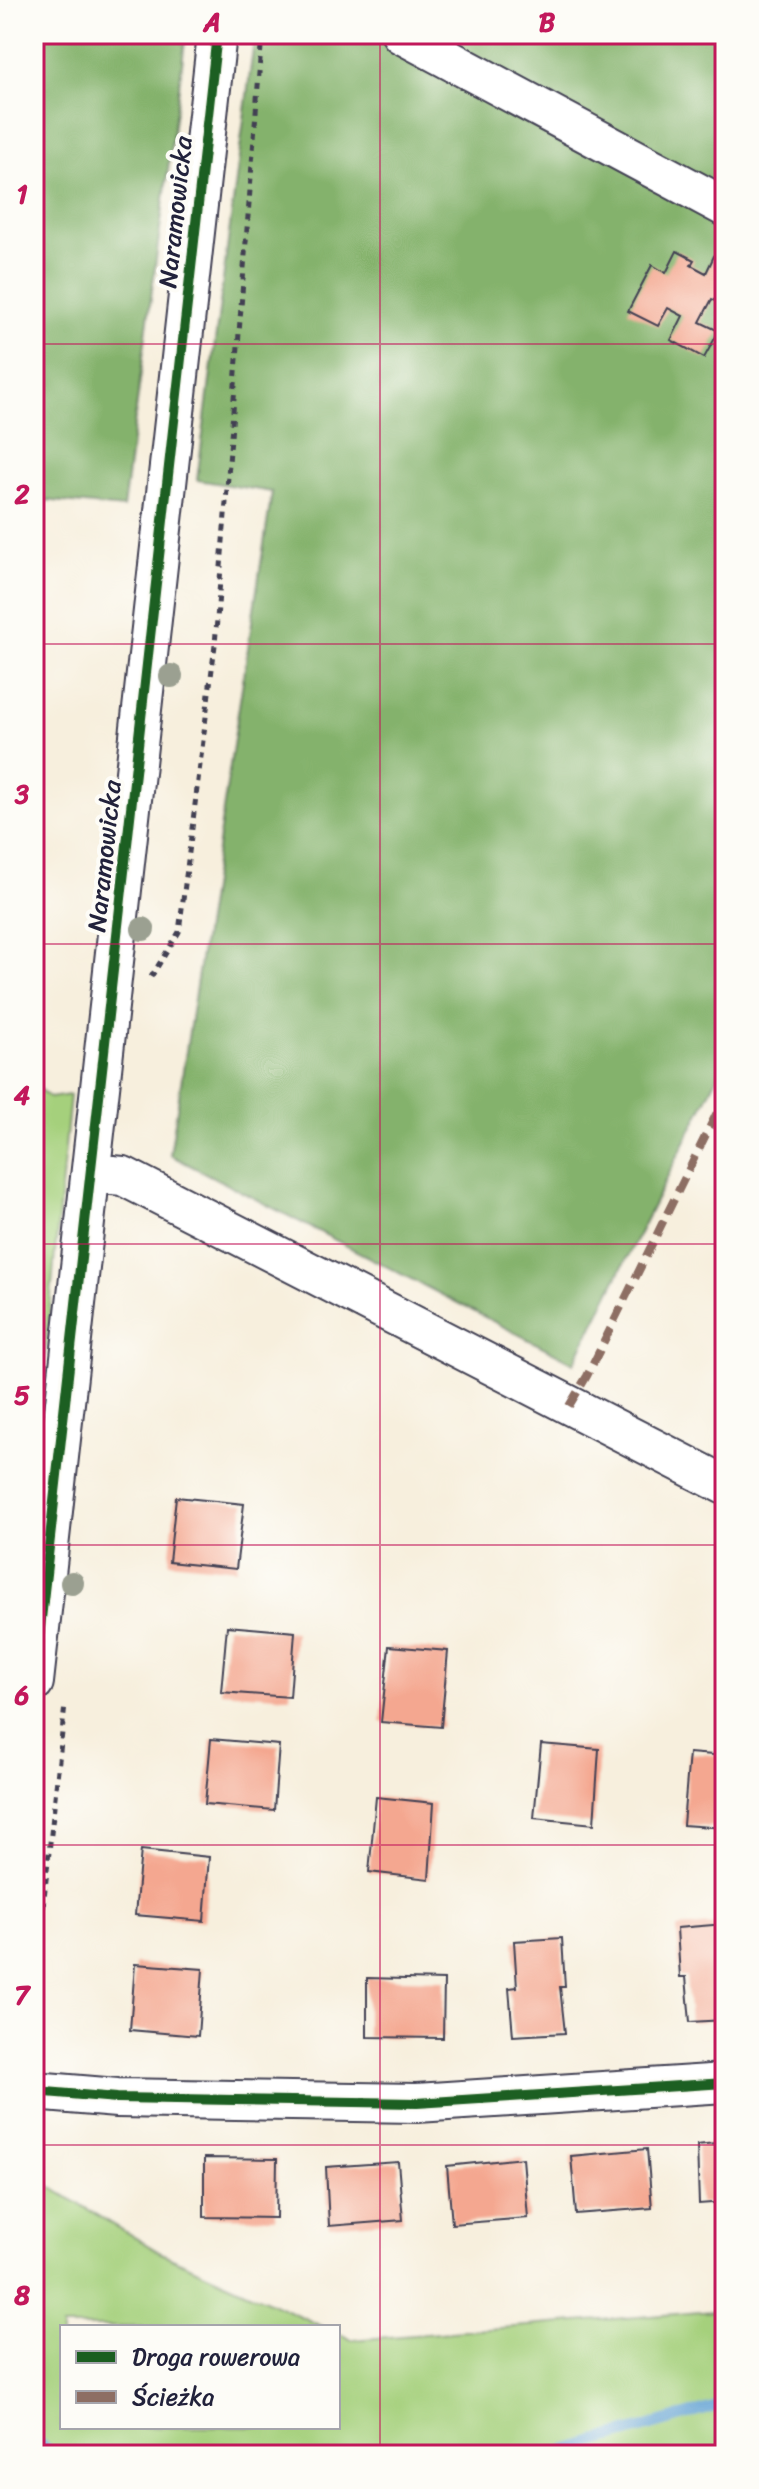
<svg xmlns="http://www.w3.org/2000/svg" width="759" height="2489" font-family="Sriracha,sans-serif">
<rect width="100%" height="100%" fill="#fdfcf7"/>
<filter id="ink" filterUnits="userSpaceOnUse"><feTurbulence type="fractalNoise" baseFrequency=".0125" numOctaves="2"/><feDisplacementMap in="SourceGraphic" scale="16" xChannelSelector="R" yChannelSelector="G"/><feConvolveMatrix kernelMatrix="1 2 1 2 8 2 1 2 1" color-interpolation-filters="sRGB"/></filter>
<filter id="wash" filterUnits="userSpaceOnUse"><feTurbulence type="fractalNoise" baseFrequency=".006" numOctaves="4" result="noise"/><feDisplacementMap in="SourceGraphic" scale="32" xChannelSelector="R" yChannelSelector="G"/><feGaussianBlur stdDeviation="1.8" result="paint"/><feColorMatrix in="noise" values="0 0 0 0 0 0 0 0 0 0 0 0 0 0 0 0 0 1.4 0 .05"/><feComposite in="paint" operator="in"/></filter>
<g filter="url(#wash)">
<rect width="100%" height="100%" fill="#f7efdd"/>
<path fill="#a5d07c" stroke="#64795c" stroke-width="2" d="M34,1085L50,1098L70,1095L34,1475Z
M39,2180L161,2253L324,2327H62V2427H338V2333L352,2340L725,2310V2455H34V2205Z"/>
<path fill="#84b26c" stroke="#536a54" stroke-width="2" d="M34,34H186L123,508L34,499Z
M255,34H725V1062L574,1363L170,1155L272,492L197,480Z"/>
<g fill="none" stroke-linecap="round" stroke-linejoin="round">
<path stroke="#60a1d3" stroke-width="11" d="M34,2440L55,2455
M550,2455L725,2404"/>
</g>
<g id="blocks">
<path fill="#f4a790" d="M677,251L694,260L691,265L706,273L714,256L725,262V306L712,299L700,322L719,331L704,358L671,340L683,316L668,308L658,326L628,311L652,265L666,273Z
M176,1497L244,1504L236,1569L169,1562Z
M227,1626L295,1632L290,1697L221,1692Z
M389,1646L448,1651L441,1727L381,1722Z
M211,1739L279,1745L274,1810L205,1804Z
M541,1744L599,1749L594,1824L534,1818Z
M689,1753L725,1756V1828L683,1825Z
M376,1797L434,1803L429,1879L369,1872Z
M141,1850L209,1857L204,1921L135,1915Z
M725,1924V2020L690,2022L686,1977H680L677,1928Z
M562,1938L565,1987H560L565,2033L513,2036L509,1988L517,1987L514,1941Z
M135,1964L203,1969L198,2036L130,2030Z
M367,1978L444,1980L443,2038L367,2037Z
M725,2142V2202L699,2204L697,2145Z
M647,2149L652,2208L576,2214L571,2156Z
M204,2158L277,2159L276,2218L204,2217Z
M523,2158L528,2218L452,2224L447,2166Z
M398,2162L403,2220L329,2226L326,2167Z"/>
</g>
</g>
<g filter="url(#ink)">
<use href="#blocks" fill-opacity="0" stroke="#424153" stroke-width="2"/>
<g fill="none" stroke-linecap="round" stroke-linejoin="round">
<defs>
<path id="minor" d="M401,34L725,207
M91,1173L123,1176L725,1485
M34,1682L217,34
M34,2091L117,2098L417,2103L725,2083"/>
</defs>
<use href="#minor" stroke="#424153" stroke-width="42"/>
<path stroke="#424153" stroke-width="5" stroke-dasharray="6 6" stroke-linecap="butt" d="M151,977L179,932L215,645L262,34
M34,1990L65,1705"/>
<use href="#minor" stroke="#fff" stroke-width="38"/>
<path stroke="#8d6e63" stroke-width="8" stroke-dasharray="16 8" stroke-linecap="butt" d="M569,1406L587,1376L725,1096"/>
<defs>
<path id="cycleway" d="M34,1682L217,34
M34,2091L117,2098L417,2103L725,2083"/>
</defs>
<use href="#cycleway" stroke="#fdfcf7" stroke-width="15"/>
<use href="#cycleway" stroke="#1b5e20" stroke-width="10"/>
</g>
<g fill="#9ba091">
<circle cx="171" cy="676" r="12"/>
<circle cx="143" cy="929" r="12"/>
<circle cx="72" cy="1583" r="12"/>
</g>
</g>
<path fill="none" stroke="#c2185b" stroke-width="2" stroke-opacity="0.55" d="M380,34V2455M34,344H725M34,644H725M34,944H725M34,1244H725M34,1545H725M34,1845H725M34,2145H725"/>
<g text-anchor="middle" stroke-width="8" stroke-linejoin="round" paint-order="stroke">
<g font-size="26" fill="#22223b" stroke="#fdfcf7">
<text transform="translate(175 212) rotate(-84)" y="9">Naramowicka</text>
<text transform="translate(104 856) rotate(-84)" y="9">Naramowicka</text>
</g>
</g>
<rect width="759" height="2489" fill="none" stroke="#fdfcf7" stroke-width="88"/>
<rect x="60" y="2325" width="280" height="104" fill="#fdfcf7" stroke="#a5a5ac" stroke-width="2"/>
<rect x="76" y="2351" width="40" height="12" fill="#1b5e20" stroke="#a5a5ac" stroke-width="2"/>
<text x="132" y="2365" font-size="24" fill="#22223b">Droga rowerowa</text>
<rect x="76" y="2391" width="40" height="12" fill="#8d6e63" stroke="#a5a5ac" stroke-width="2"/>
<text x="132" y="2405" font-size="24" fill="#22223b">Ścieżka</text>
<rect x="44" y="44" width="671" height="2401" fill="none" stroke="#c2185b" stroke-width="3"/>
<g font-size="26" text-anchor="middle" font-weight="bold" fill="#c2185b">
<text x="212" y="31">A</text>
<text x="547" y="31">B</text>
<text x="22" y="203">1</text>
<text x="22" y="503">2</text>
<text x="22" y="803">3</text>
<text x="22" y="1104">4</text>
<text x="22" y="1404">5</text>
<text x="22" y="1704">6</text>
<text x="22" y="2004">7</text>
<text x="22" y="2304">8</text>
</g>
</svg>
